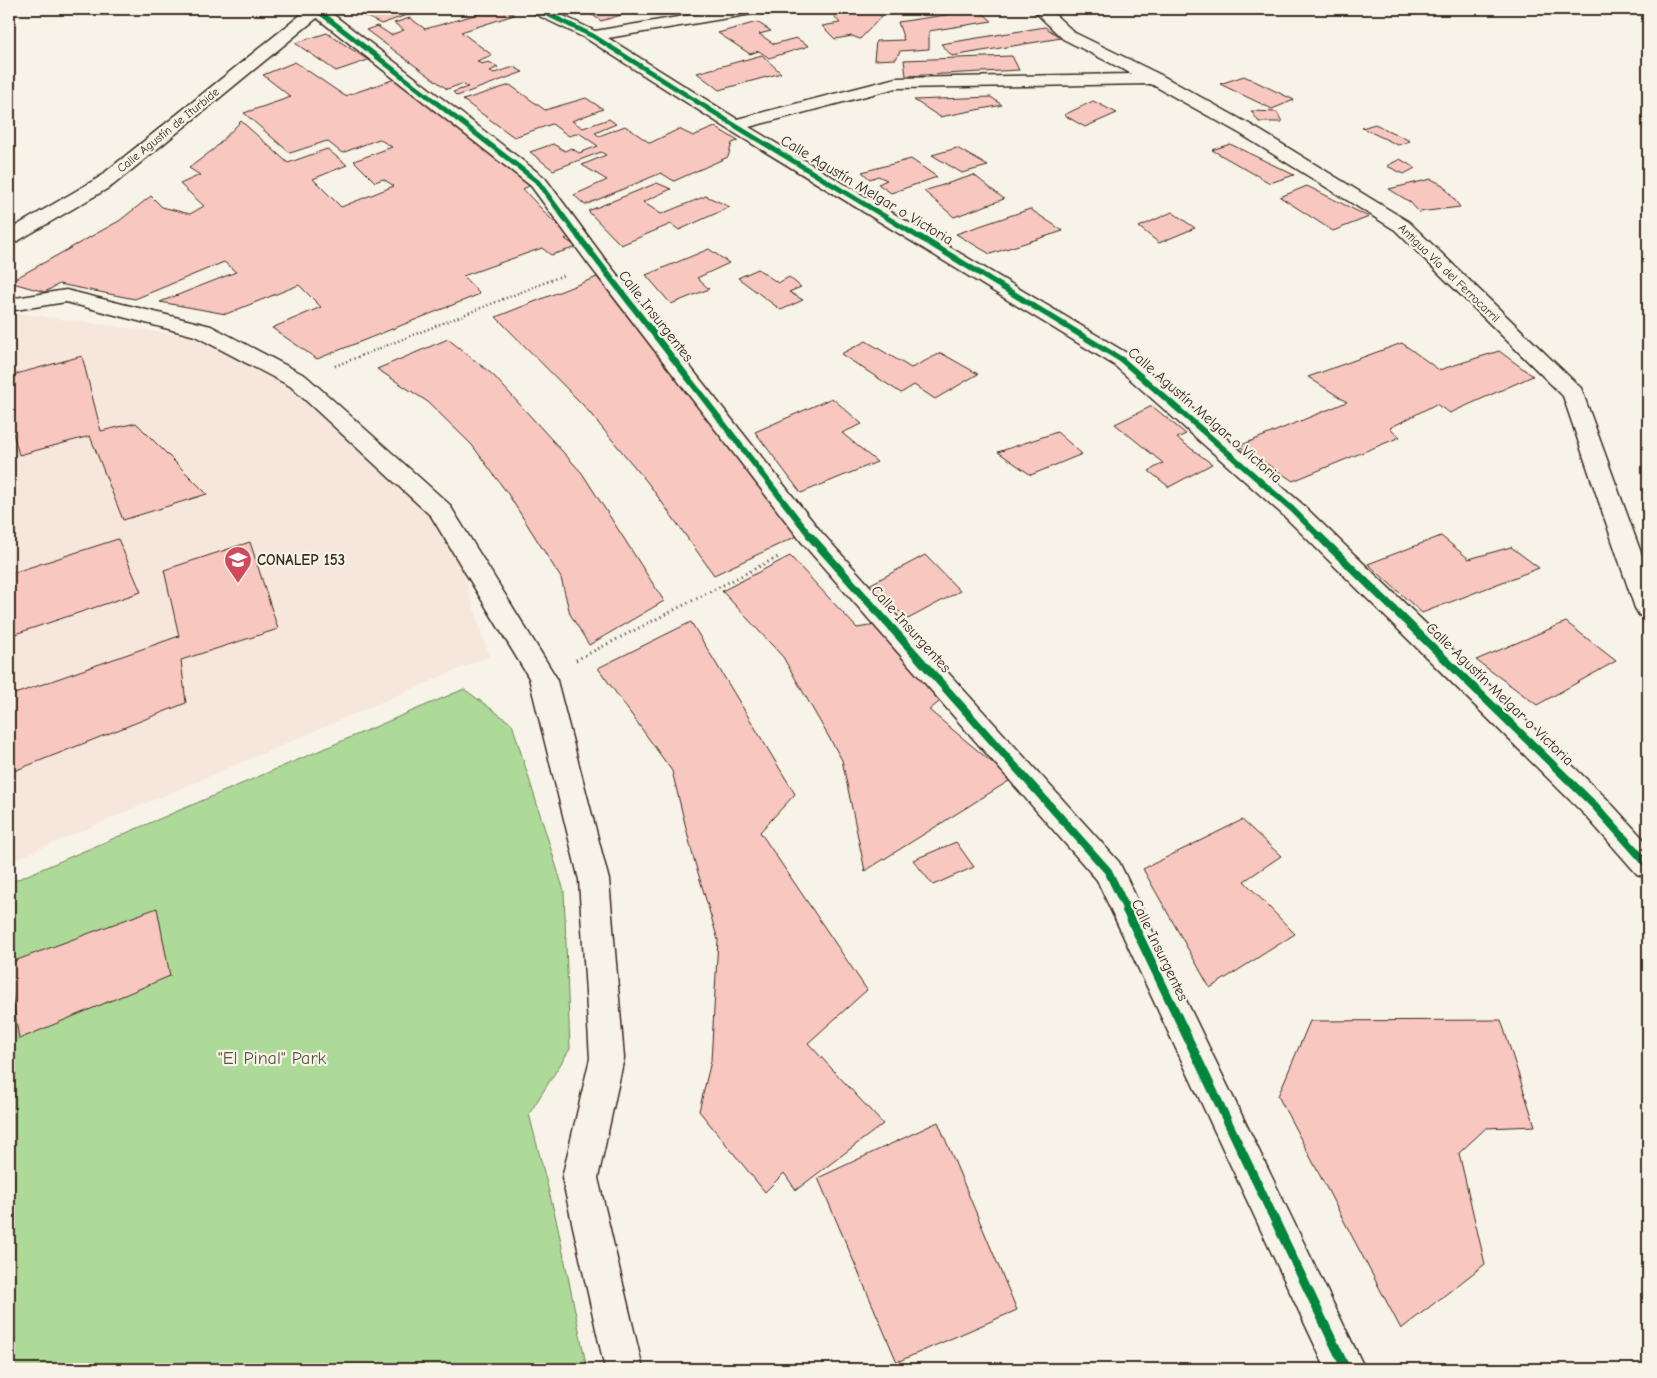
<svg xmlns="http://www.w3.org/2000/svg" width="1657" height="1378" font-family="'Comic Neue',sans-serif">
<rect width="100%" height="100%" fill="#f7f3e8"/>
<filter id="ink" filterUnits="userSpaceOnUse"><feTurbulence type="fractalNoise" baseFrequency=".02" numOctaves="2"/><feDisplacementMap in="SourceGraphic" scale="10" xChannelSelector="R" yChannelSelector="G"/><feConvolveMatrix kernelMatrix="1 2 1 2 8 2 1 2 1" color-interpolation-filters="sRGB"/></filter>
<g filter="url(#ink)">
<path fill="#f7e6dc" d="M9,312L232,342L315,391L444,513L489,656L9,862Z"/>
<path fill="#adda98" stroke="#74825b" d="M464,689L512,724L564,891L570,1049L529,1114L557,1223L587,1369H9V883Z"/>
<path fill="#f8c8c0" stroke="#3b2a1e" d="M351,9H424L381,24Z
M496,9H505L514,15L461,32L492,55L477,61L481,64L489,62L498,67L490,71L494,73L514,67L523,72L457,96L453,92L468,87L462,84L447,89L366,30L377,26L391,35L404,30L394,23L410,18L425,29Z
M584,9H631L634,11L601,21Z
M828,9H874L882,16L860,39L852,36L835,39L822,26L840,23Z
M979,10L992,21L929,31V49L900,51L896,59L874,60L876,41L904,40L898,22Z
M757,22L771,31L759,34L774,44L796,38L809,46L769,58L759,51L750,54L718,33Z
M1045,27L1061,38L952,56L941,44Z
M327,33L368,60L336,71L295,43Z
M762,55L781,73L719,90L697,73Z
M1012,56L1019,70L906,76L904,60Z
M295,62L345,96L395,79L535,183L523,189L551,219L572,236L565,239L577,247L551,255L542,248L463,276L480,294L317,359L272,328L321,307L299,285L226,314L160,302L236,272L224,262L135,299L59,284L45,292L9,282L119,221L151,196L162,207L190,214L204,206L180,184L200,175L189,168L214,149L241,121L288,163L327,149L347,165L313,179L341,207L394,186L383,179L375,182L354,161L392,147L379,139L342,153L327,141L290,153L244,113L291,97L263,75Z
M1244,76L1294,100L1272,109L1220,84Z
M510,85L545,110L586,98L603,109L572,121L583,128L609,119L616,124L595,133L599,136L625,126L650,143L679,129L693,136L715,127L738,141L732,143L728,157L674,181L661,173L585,205L574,195L607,180L582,165L606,155L601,152L553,170L530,152L553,144L565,151L571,148L579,153L598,146L579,133L569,136L552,124L514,137L463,100Z
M991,97L1002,105L940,117L914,100Z
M1093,101L1117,113L1085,127L1064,115Z
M1251,111L1277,112L1282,122H1259Z
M1375,124L1410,141L1398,145L1362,128Z
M1230,144L1294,175L1270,183L1212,150Z
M957,148L988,166L962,173L932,155Z
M911,159L937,177L891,193L878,184L887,180L878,176L870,179L862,172Z
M1400,159L1415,168L1404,174L1387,166Z
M974,175L1004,199L954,217L924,191Z
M1431,179L1443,185L1460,207L1419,212L1410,202L1389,189Z
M657,183L671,189L643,202L661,214L706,196L730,207L679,230L671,224L621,245L588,211Z
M1307,186L1369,217L1333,231L1280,197Z
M1030,209L1063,231L990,254L956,234Z
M1172,212L1195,228L1159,243L1139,227Z
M709,249L729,263L697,278L709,289L671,304L646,275Z
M758,269L778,283L789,277L801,287L789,292L803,300L781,310L738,278Z
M597,277L797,536L714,575L648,483L584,406L496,317Z
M448,339L493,375L582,473L664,601L589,645L570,614L561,578L508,494L472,445L428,402L377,369Z
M866,341L911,368L941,353L978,374L935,399L914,385L901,393L841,354Z
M1402,343L1439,370L1499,351L1533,376L1450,413L1436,404L1390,428L1400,437L1293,481L1239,446L1347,402L1308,377Z
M82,356L101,431L136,423L207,494L123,520L90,436L19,455L9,418V376Z
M832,398L862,424L842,433L877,462L801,493L755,432Z
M1152,406L1186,434L1177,438L1212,464L1169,487L1149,471L1163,463L1115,424Z
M1057,432L1082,454L1031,475L998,452Z
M1441,536L1469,559L1511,547L1539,568L1422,613L1368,564Z
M118,539L141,592L9,636V574Z
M250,542L278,629L181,660L186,703L9,773V696L179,636L164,570Z
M925,555L960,591L908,619L869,585Z
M790,556L857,628L887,623L948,695L929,710L1012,779L865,871L842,760L783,657L722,591Z
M691,622L795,794L760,832L867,990L808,1043L883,1124L796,1190L784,1173L765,1192L699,1111L711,1061L718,940L693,856L672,771L598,668Z
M1566,622L1616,661L1537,705L1476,660Z
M1242,820L1281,856L1244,881L1295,934L1210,988L1143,869Z
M956,842L974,867L933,885L913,860Z
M157,908L170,976L19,1039L9,975V963Z
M1501,1020L1535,1126L1486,1128L1459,1153L1485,1264L1401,1329L1278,1096L1310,1021Z
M938,1122L1017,1310L897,1362L818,1178Z"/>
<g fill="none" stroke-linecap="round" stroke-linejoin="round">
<defs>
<path id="minor" d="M308,9H326L545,178L604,258L822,533L1119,862L1365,1369H1326L1097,880L804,545L590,266L531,186L317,18L112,186L16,242L9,244V230L98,178Z
M529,9H549L595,31L725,9H760L758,12L752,14L608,38L737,119L896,78L1132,74L1063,39L1032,9H1049L1075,33L1161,75L1251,125L1409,222L1581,388L1648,572V618L1639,615L1635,608L1563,396L1395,230L1239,133L1151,84L896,88L749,127L1130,355L1301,503L1606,798L1648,844V878L1637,874L1586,816L1283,515L1114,365L728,129L587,39L531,12Z
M66,290L211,326L306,376L449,504L556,677L609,880L624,1058L598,1178L643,1369H605L562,1178L590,1058L579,880L529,678L431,516L290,386L195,336L66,302L9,311V299Z"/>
</defs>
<use href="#minor" stroke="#3b2a1e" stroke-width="3"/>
<path stroke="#3b2a1e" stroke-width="2.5" stroke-dasharray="1 3" stroke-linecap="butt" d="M335,366L564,275"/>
<path stroke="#3b2a1e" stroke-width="3" stroke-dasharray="1 4" stroke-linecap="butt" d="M576,660L778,557"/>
<use href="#minor" fill="#f7f3e8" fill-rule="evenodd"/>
<defs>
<path id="cycleway-far3" d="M537,9L593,36L734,125L922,239
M317,10L538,182L580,239"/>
<path id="cycleway-far2" d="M579,237L811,537
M920,237L1122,360L1292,509L1320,537"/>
<path id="cycleway-far1" d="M810,536L1108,871L1127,910
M1319,536L1596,807L1648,865"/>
<path id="cycleway" d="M1126,909L1346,1369"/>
</defs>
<use href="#cycleway-far3" stroke="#f7f3e8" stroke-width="7"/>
<use href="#cycleway-far2" stroke="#f7f3e8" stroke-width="9"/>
<use href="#cycleway-far1" stroke="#f7f3e8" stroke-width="11"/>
<use href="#cycleway" stroke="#f7f3e8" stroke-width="12"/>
<use href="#cycleway-far3" stroke="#00873e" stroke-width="5"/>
<use href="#cycleway-far2" stroke="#00873e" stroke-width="6"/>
<use href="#cycleway-far1" stroke="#00873e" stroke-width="8"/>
<use href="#cycleway" stroke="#00873e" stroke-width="9"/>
</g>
</g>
<defs>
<symbol id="school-pin" viewBox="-11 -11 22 30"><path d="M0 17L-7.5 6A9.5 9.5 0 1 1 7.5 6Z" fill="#d1495b" stroke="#f7f3e8"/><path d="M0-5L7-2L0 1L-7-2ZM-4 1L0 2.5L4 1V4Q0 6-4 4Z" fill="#fff"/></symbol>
</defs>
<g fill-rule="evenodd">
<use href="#school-pin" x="222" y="544" width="32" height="43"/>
</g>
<g text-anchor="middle" stroke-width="4.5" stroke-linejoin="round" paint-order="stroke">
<g font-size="12" fill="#3b2a1e" stroke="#f7f3e8">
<text transform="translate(168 130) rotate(-39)" y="4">Calle Agustín de Iturbide</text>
<text transform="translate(1449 273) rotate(44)" y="4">Antigua Vía del Ferrocarril</text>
</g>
<g font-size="15" fill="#3b2a1e" stroke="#f7f3e8">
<text transform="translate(867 190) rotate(31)" y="5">Calle Agustín Melgar o Victoria</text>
<text transform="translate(656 316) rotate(52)" y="5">Calle Insurgentes</text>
<text transform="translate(1205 415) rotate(41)" y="5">Calle Agustín Melgar o Victoria</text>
<text transform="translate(911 629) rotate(48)" y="5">Calle Insurgentes</text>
<text transform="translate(1500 694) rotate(44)" y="5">Calle Agustín Melgar o Victoria</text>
<text transform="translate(1160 950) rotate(64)" y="5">Calle Insurgentes</text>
</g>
<g font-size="15" font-weight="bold" fill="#3b2a1e" stroke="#f7f3e8" text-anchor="start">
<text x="257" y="565">CONALEP 153</text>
</g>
<g font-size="18" fill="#58563c" stroke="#f7f3e8">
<text x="272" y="1064">"El Pinal" Park</text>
</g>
</g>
<rect width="1657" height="1378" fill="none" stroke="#f7f3e8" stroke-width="30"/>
<rect x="15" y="15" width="1627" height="1348" fill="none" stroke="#3b2a1e" stroke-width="2" filter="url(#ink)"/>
</svg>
